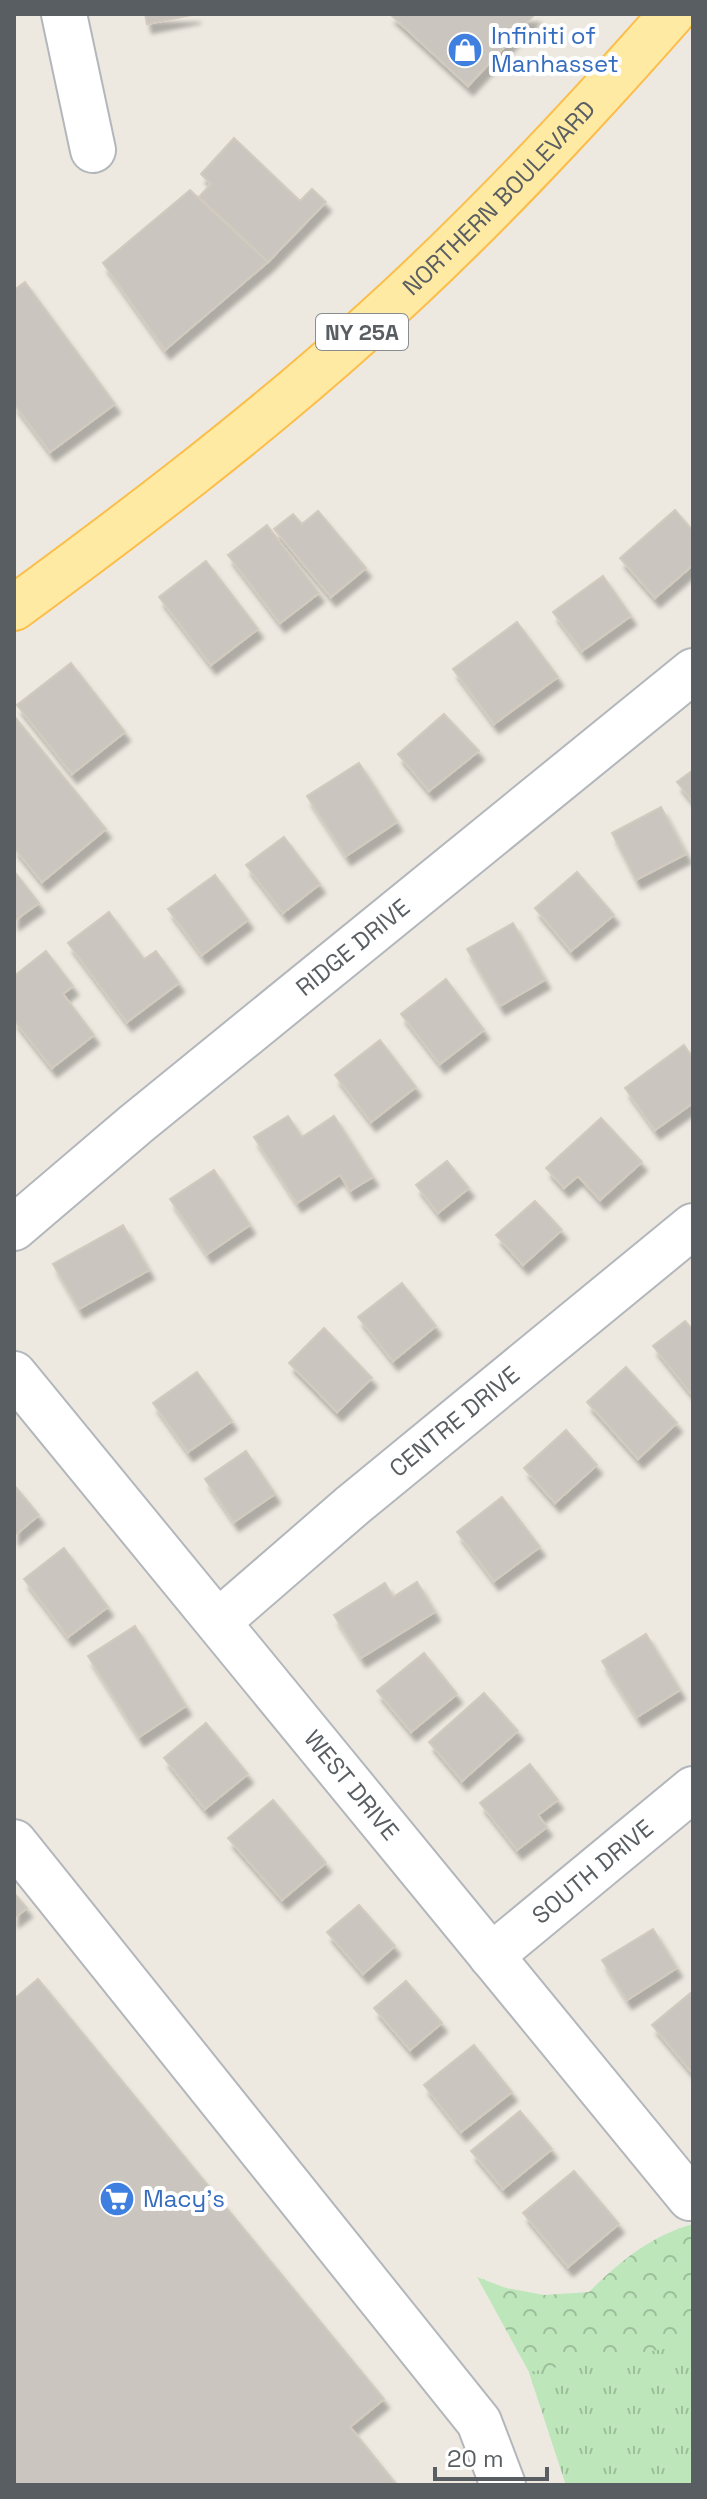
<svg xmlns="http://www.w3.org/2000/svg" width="707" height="2499" font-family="'Space Grotesk',sans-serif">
<defs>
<pattern id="forest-crowns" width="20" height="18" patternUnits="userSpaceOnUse" patternTransform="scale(2)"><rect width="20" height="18" fill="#bde7ba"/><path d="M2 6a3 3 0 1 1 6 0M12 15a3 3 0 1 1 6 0" fill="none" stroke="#9dbe9b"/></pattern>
<pattern id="park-tufts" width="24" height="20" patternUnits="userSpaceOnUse" patternTransform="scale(2)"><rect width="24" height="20" fill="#bde7ba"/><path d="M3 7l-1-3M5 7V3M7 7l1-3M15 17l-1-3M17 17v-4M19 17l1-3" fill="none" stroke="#9dbe9b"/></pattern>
<filter id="shadow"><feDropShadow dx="5" dy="9" stdDeviation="2" flood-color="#0004"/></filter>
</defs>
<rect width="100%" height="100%" fill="#ede9e0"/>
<path fill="url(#forest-crowns)" d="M693,2224V2485H566L529,2372L477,2277L506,2288L544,2295L589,2292C619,2262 652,2235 693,2224Z"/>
<path fill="url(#park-tufts)" d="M693,2344V2485H566L529,2372Z"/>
<path fill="#cac6bf" stroke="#d2cabe" stroke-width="2" filter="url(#shadow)" d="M145,14H196L147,24Z
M390,14H535L468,86Z
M234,138L300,201L312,189L326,202L268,262L199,197L211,184L201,174Z
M190,190L268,262L165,350L103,263Z
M25,282L115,404L50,452L14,404V290Z
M675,510L693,531V565L655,598L620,558Z
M318,511L366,568L331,597L274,529L293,514L302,524Z
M267,525L319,593L280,623L228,555Z
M206,561L258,629L211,665L159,597Z
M603,576L631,616L582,651L553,612Z
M517,622L558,677L494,724L453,669Z
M71,663L125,732L72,774L17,705Z
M444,714L479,751L429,791L398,754Z
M14,716L106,829L42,882L14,848Z
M359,763L397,822L346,856L307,796Z
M693,770V802L677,782Z
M661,807L686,854L636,880L612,833Z
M284,837L320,884L283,913L246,865Z
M14,871L39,903L14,921Z
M577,872L614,915L571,951L535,908Z
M215,875L248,920L202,955L168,909Z
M109,912L144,959L156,951L179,983L127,1022L68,943Z
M513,923L545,980L500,1006L467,949Z
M46,951L73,986L63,994L94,1035L52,1068L14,1020V976Z
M446,979L484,1030L440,1064L401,1014Z
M380,1040L416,1087L371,1122L335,1075Z
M684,1045L693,1058V1103L655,1130L625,1088Z
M288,1116L302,1137L334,1116L373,1177L350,1191L340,1175L297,1203L254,1137Z
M601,1118L642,1162L600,1200L578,1176L564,1188L546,1168Z
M447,1161L469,1188L438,1213L416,1185Z
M214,1170L250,1225L207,1254L170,1199Z
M535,1201L562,1230L523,1265L496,1235Z
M123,1225L149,1270L79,1309L53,1264Z
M402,1283L436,1326L393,1361L358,1317Z
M685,1321L693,1330V1396L653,1346Z
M324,1328L372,1378L337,1412L289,1363Z
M626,1367L677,1423L638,1459L587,1402Z
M197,1372L232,1421L188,1452L153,1403Z
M566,1430L597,1465L555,1503L524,1468Z
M246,1451L275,1494L234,1522L205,1479Z
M14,1485L39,1515L14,1536Z
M502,1497L540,1547L494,1581L457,1532Z
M64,1548L108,1607L68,1637L24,1579Z
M417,1582L435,1612L361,1658L334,1615L385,1583L393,1597Z
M135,1626L186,1706L139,1737L88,1656Z
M646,1634L680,1690L637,1717L602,1661Z
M424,1653L457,1694L411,1732L377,1691Z
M484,1693L518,1731L462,1781L429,1742Z
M206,1723L248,1774L205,1809L164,1758Z
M530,1764L558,1800L538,1815L547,1827L517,1850L480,1803Z
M273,1800L326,1863L282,1900L228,1838Z
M14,1893L27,1908L14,1918Z
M359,1905L395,1946L363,1974L327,1932Z
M653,1929L677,1968L627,2000L602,1960Z
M38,1979L384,2399L350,2427L397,2485H14V1999Z
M406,1981L442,2023L410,2050L374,2008Z
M693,1991V2074L652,2025Z
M474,2045L512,2092L461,2132L424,2085Z
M520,2111L552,2149L503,2189L471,2151Z
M574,2171L619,2224L568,2267L523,2213Z"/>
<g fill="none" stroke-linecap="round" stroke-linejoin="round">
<defs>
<g id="minor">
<path d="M64,14L93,150"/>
<path id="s1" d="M14,1228L136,1124L693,671"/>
<path id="s2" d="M14,1374L690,2198"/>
<path id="s3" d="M218,1622L353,1505L693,1226"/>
<path d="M14,1842L479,2422L503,2485"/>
<path id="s4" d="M491,1956L693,1789"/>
</g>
<g id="major">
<path id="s5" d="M14,608C134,520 254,429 364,330C474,232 575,124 672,14"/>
</g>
</defs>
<use href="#minor" stroke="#b3b7bc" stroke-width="48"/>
<use href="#major" stroke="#fbbe4b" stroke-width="48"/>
<use href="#minor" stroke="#fff" stroke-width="44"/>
<use href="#major" stroke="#ffeaa3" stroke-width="44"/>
</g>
<defs>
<symbol id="shop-disc" viewBox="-11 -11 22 22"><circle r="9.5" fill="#3f7fe0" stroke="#fff"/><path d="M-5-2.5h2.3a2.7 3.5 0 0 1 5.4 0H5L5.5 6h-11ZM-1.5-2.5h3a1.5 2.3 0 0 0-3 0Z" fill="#fff"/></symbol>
<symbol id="supermarket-disc" viewBox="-11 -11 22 22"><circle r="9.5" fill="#3f7fe0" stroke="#fff"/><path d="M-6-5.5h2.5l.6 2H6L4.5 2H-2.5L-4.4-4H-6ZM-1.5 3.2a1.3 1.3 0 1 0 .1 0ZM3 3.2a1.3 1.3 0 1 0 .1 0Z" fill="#fff"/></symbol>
</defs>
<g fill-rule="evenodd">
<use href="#shop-disc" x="445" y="30" width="40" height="40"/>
<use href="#supermarket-disc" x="97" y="2179" width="40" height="40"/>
</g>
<g text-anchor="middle" stroke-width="8" stroke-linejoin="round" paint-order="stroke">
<rect fill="#fff" stroke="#8b8e91" stroke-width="2" x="316" y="314" width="92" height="36" rx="6"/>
<g font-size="22" font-weight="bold" fill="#595e62">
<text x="362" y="340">NY 25A</text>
</g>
<g font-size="24" fill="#366cbe" stroke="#fff" text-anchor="start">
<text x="491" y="44">Infiniti of<tspan x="491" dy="28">Manhasset</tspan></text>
<text x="143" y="2207">Macy's</text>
</g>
<g font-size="24" fill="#595e62" stroke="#fff">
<text dy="8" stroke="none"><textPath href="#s5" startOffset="636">NORTHERN BOULEVARD</textPath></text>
<text dy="8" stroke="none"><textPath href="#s1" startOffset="440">RIDGE DRIVE</textPath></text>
<text dy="8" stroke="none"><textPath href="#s3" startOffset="310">CENTRE DRIVE</textPath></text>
<text dy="8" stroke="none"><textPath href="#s2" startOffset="532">WEST DRIVE</textPath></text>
<text dy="8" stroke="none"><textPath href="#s4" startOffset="132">SOUTH DRIVE</textPath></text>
</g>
</g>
<rect width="707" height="2499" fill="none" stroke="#595e62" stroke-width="32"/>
<path d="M435 2467v12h112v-12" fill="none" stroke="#595e62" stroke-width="4"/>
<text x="447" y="2467" font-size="24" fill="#595e62" stroke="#ffffff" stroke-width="6" paint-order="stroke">20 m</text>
</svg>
